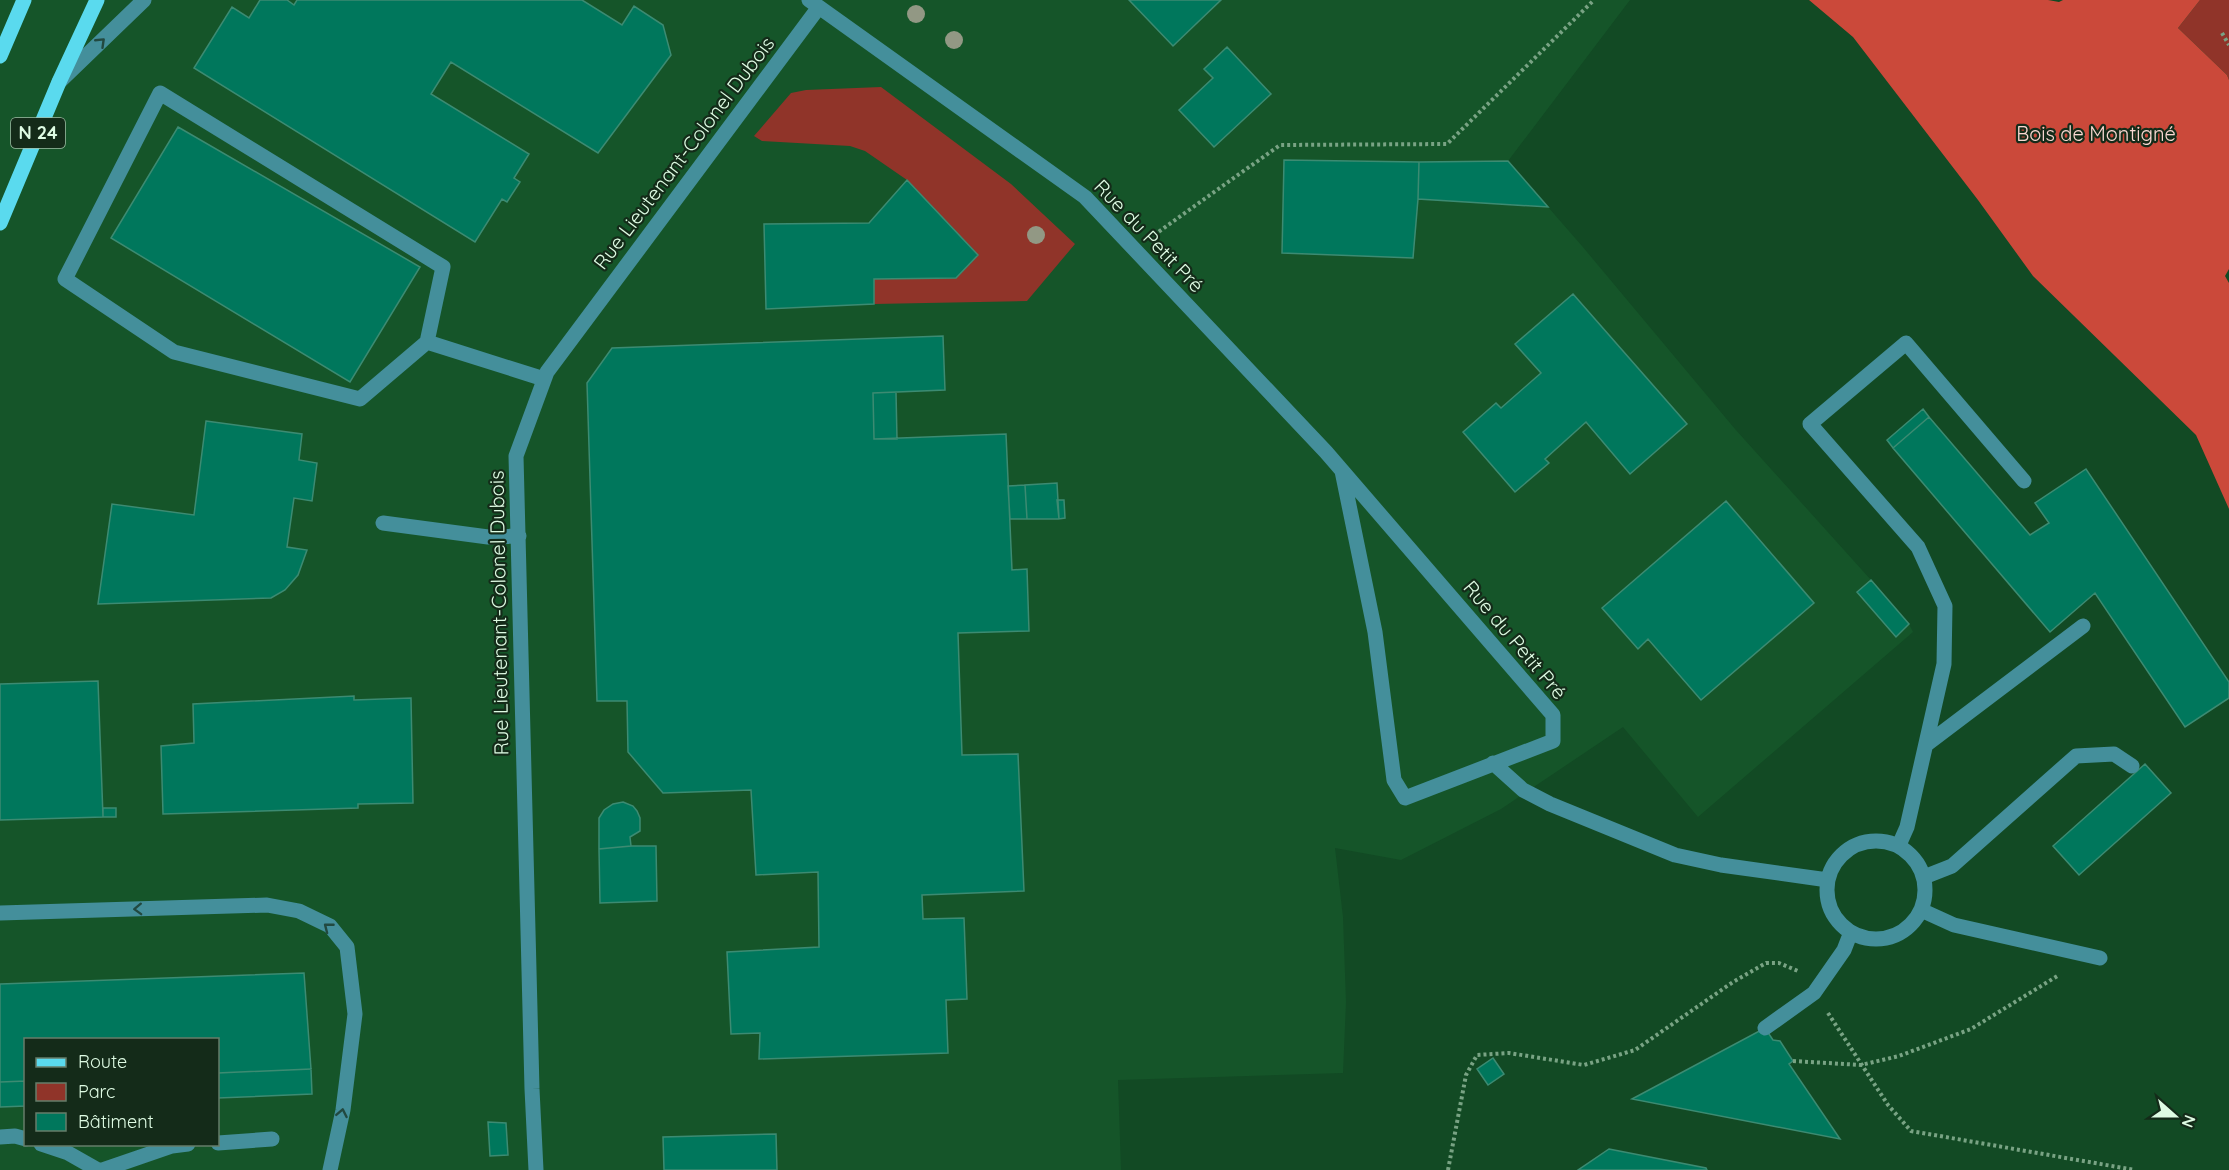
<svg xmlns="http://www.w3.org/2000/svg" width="2229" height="1170" font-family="Quicksand,sans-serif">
<rect width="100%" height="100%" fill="#124a24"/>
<path fill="#155529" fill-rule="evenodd" d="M0,0H1630L1508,161L1582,246L1735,429L1871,580L1909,624L1913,632L1698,817L1623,727L1501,809L1401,860L1335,848L1343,917L1346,1002L1343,1073L1118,1080L1121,1170H0ZM26,1040H218V1144H26Z"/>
<path fill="#903429" d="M2200,0H2229V80L2227,75L2178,28Z
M881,87L1011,184L1075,244L1027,301L874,304V279L956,278L978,255L907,180L865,151L850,146L762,141L754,136L791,93L806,90Z"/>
<path fill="#cb493a" d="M1809,0H2048L2059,2L2063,0H2200L2178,28L2227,75L2229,80V269L2225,276L2229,283V509L2196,435L2033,276L1978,200L1853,37Z"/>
<path fill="#00775c" stroke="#3c8b72" stroke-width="1.5" d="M260,0H287L294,5L297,0H582L622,25L634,6L663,25L671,55L598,153L451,62L431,94L529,154L514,178L520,182L507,202L502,199L475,242L194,68L232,7L249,18Z
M1129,0H1221L1173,46Z
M1227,47L1271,94L1214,147L1179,110L1213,78L1204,69Z
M178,127L420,267L350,382L111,238Z
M1284,160L1419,162L1418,199L1413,258L1282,253Z
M1508,161L1548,207L1418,199L1419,162Z
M907,180L978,255L956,278L874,279V304L766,309L764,224L869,223Z
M1573,294L1687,424L1630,474L1586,422L1545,459L1549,463L1515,492L1463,432L1496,403L1501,408L1541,373L1515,344Z
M943,336L945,390L873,393L874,439L1006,434L1012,570L1027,569L1029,631L958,633L962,755L1018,754L1024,891L922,895L923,919L964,918L967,999L946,1000L948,1053L759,1059L760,1033L731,1034L727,952L819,947L818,872L756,875L751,790L663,793L628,752L627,701H597L587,383L612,348Z
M896,392L897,439H874L873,393Z
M1923,409L1929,417L1893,448L1887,440Z
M1929,417L2030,535L2049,523L2035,503L2086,469L2229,682V698L2185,727L2095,593L2050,632L1893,448Z
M206,421L302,434L299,460L317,463L312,501L294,498L287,547L307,550L298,575L285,590L271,598L98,604L112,504L194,515Z
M1057,483L1059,519H1027L1025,485Z
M1025,485L1027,519H1010L1008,486Z
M1057,500H1064L1065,518L1059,519Z
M1726,501L1814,603L1701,700L1648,639L1638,649L1602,608Z
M1871,580L1909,624L1896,637L1857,592Z
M98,681L103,817L0,820V684Z
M354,696V700L411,698L413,803L358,804V808L163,814L161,746L194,743L193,704Z
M2145,764L2171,793L2079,875L2053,846Z
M623,802L633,806L637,811L640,818V831L630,837L631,846L599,849V818L604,810L613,804Z
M103,808H116V817H103Z
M631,846H656L657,901L600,903L599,849Z
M304,973L311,1069L218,1073V1040H26V1081L0,1082V984Z
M1765,1028L1773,1040L1780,1041L1793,1061L1789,1064L1840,1139L1632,1099Z
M1493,1058L1504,1074L1488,1085L1477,1069Z
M311,1069L312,1094L218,1098V1073Z
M26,1081V1106L0,1107V1082Z
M488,1122L506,1123L508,1155L490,1156Z
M776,1134L777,1170H664L663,1137Z
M1609,1149L1706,1168L1707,1170H1578Z"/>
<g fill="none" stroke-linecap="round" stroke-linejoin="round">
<path stroke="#79a384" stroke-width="4" stroke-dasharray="3 3" stroke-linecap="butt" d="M2222,33L2229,45
M1154,235L1280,145L1447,144L1594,0
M1828,1013L1888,1105L1911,1131L2135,1170
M1793,1061L1861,1065L1899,1056L1971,1029L2059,975
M1448,1170L1466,1075L1477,1055L1509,1053L1584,1065L1635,1050L1733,982L1766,963H1779L1798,971"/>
<path stroke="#448f9b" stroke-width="15" d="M809,0L1085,197L1326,452L1553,715V741L1405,798L1394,780L1375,632L1342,471
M59,82L144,0
M427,342L443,267L160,93L65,279L174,352L360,399L427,342L544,379
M383,523L488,537L519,536
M1927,744L2083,626
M1493,763L1523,790L1550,804L1675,855L1721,865L1828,880
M1827 890a49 49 0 1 1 98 0a49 49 0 1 1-98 0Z
M1899,845L1907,827L1944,664L1945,606L1918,547L1810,424L1906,343L2024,481
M1924,877L1952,866L2076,756L2114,754L2132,766
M1921,910L1954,925L2100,958
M0,913L267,905L299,911L330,926L347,947L355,1014L343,1110L330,1170
M1765,1028L1814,993L1844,950L1851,932
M0,1137L15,1136L26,1139
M218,1143L272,1139
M41,1144L68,1153L98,1170
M102,1170L172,1146L188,1144
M536,1170L532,1089L516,456L547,372L819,7"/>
<path stroke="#5adaee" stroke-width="15" d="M0,56L24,0
M0,223L59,82L97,0"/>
</g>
<g fill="#929884">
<circle cx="916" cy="14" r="9"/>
<circle cx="954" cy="40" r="9"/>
<circle cx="1036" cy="235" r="9"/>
</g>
<defs><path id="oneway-chevron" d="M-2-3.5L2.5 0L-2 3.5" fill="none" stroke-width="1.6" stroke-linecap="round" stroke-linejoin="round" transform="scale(1.5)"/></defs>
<g stroke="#224940">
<use href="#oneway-chevron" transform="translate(101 42) rotate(-44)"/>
<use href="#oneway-chevron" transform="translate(138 909) rotate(178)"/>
<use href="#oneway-chevron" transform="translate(328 927) rotate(-142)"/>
<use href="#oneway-chevron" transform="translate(342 1113) rotate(-79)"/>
</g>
<g text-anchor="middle" stroke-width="4.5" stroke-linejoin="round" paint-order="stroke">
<rect fill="#142b19" stroke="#a1bda6" stroke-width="1.5" x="11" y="118" width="54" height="30" rx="4.5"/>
<g font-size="18" font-weight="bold" fill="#defbe3">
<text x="38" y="139">N 24</text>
</g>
<g font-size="20" fill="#fad8d2" stroke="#142b19">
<text x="2096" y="141">Bois de Montigné</text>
</g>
<g font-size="20" fill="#defbe3" stroke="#142b19">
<text transform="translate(684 153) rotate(-53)" y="7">Rue Lieutenant-Colonel Dubois</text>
<text transform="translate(1149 236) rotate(46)" y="7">Rue du Petit Pré</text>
<text transform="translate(499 613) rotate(-91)" y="7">Rue Lieutenant-Colonel Dubois</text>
<text transform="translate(1515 640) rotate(50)" y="7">Rue du Petit Pré</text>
</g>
</g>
<rect x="24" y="1038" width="195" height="108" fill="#142b19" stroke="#657e6a" stroke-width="1.5"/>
<rect x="36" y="1058" width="30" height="9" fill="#5adaee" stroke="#657e6a" stroke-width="1.5"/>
<text x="78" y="1068" font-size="18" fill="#defbe3">Route</text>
<rect x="36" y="1083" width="30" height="18" fill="#903429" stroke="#657e6a" stroke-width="1.5"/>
<text x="78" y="1098" font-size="18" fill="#defbe3">Parc</text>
<rect x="36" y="1113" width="30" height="18" fill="#00775c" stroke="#657e6a" stroke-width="1.5"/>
<text x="78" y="1128" font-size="18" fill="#defbe3">Bâtiment</text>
<g transform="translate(2175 1116) rotate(111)" stroke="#142b19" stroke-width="4.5" paint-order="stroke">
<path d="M0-4.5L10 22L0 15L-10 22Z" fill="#defbe3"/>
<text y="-9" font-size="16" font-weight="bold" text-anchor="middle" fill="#defbe3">N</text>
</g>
</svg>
